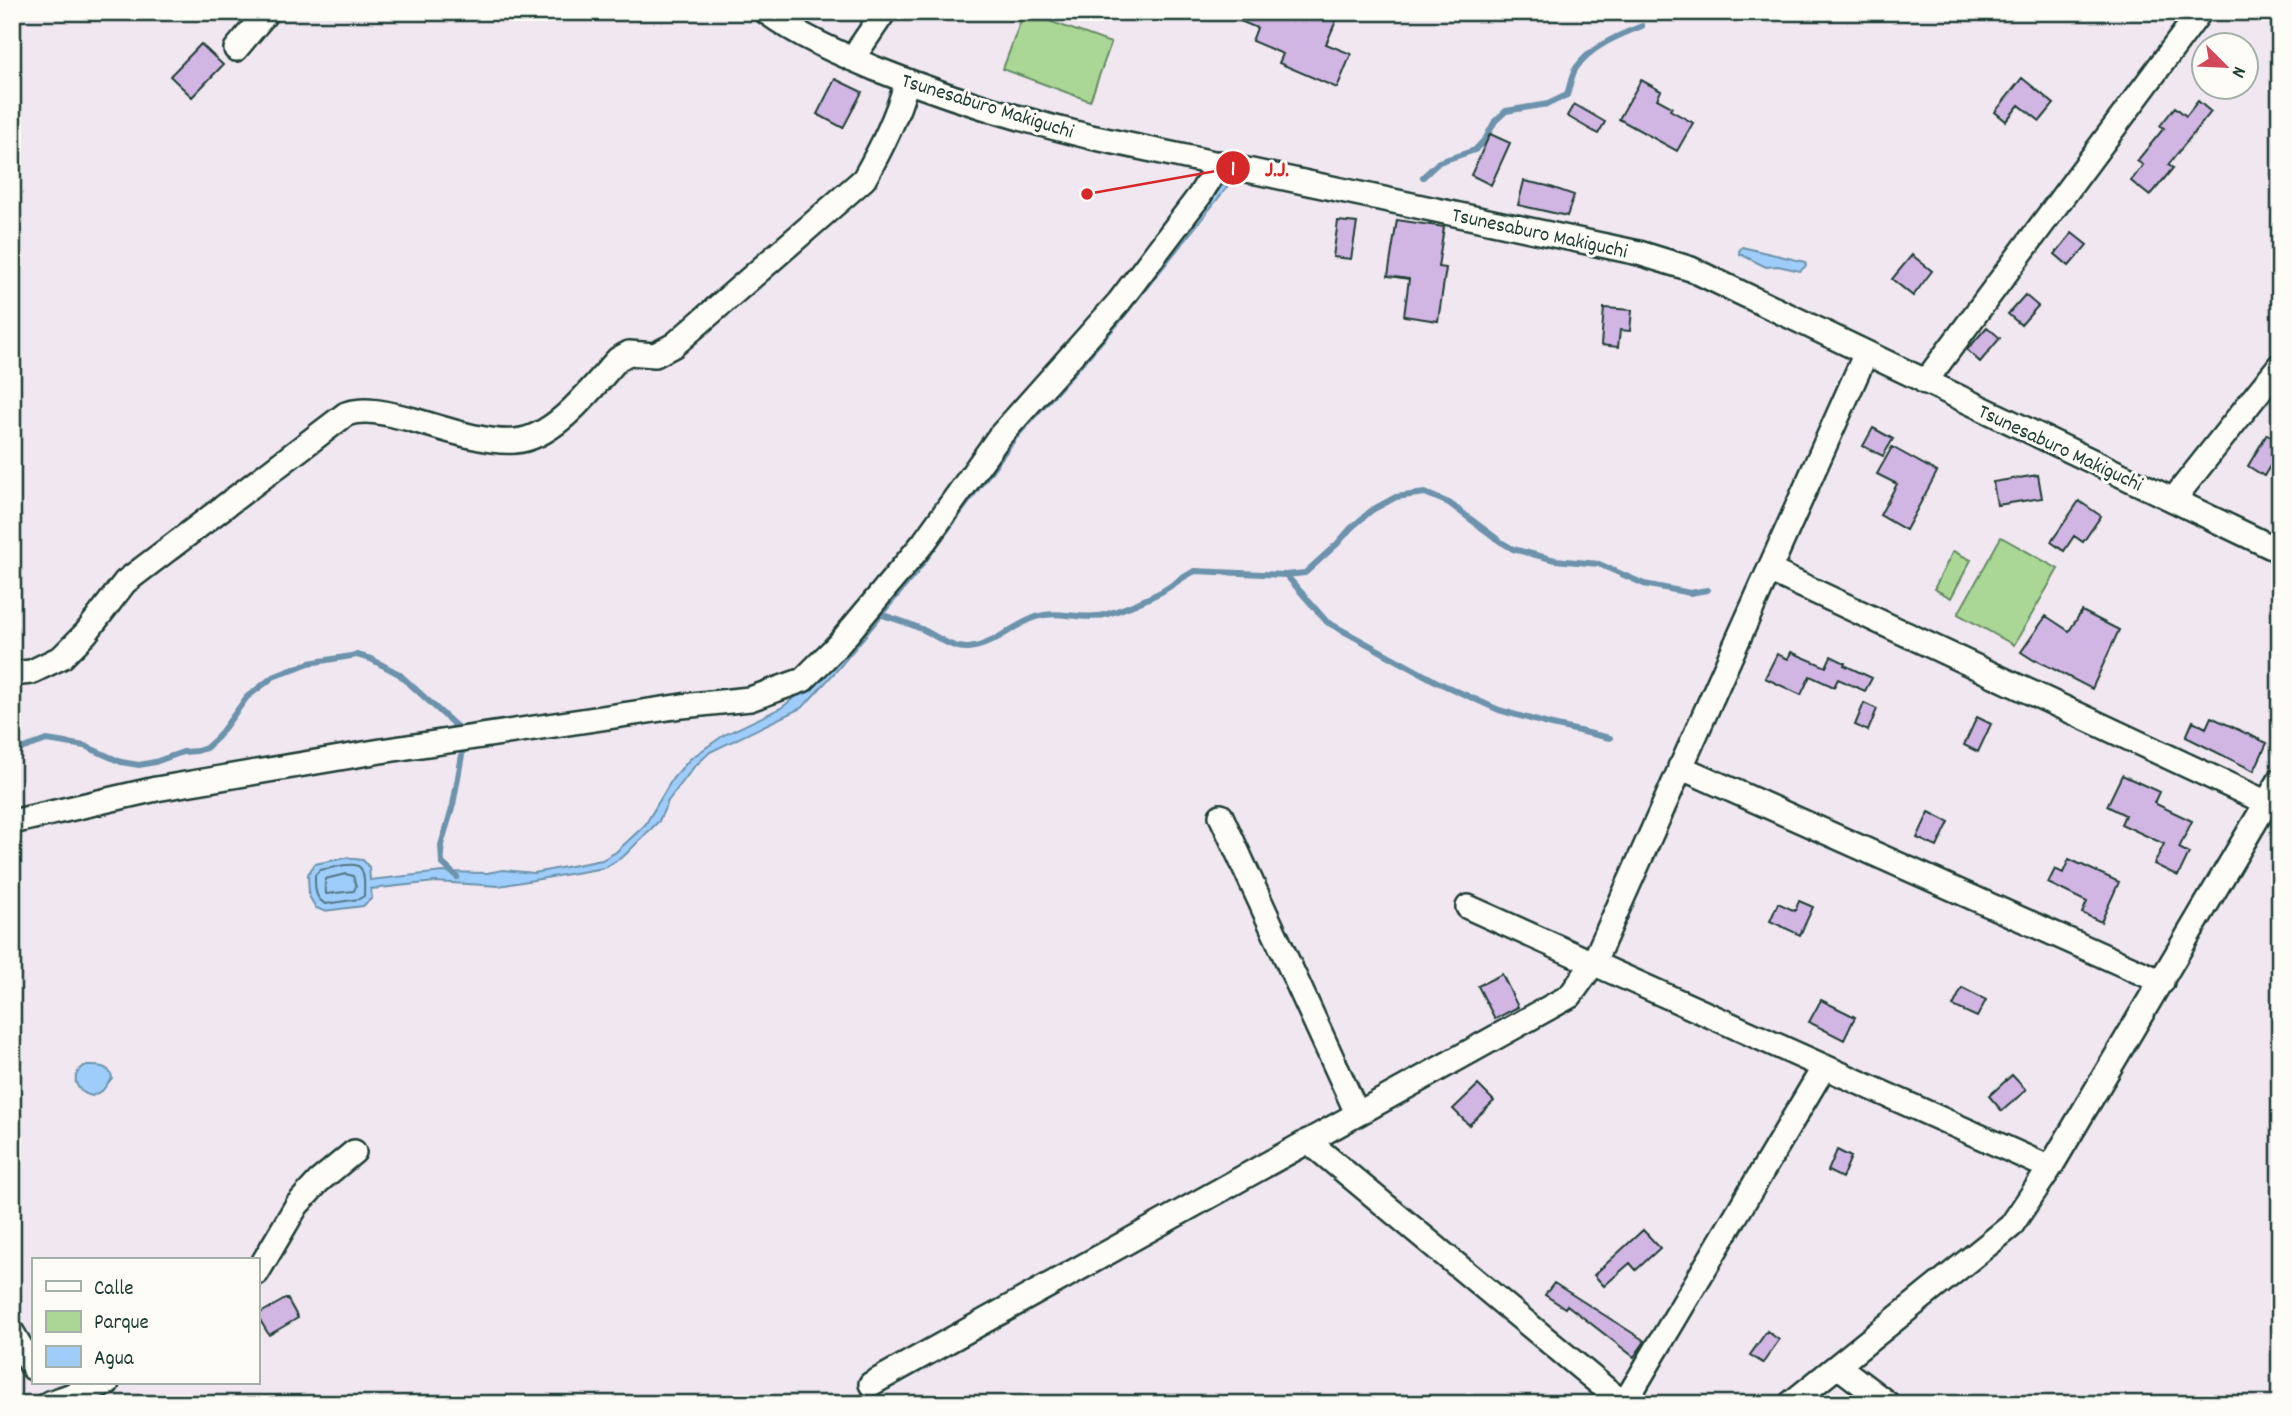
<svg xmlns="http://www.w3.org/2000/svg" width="2292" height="1416" font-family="Dekko,sans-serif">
<rect width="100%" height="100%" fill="#f0e7f1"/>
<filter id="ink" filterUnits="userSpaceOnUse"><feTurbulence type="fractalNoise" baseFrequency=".0143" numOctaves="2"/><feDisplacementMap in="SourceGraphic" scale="14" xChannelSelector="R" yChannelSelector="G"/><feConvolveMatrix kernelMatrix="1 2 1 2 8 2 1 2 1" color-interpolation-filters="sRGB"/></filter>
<g filter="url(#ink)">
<path fill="#abd796" stroke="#658a65" stroke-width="2" d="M1024,12L1111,43L1090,101L1003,69Z
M2001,537L2058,569L2014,645L1958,614Z
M1953,551L1971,560L1951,598L1934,589Z"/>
<path fill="#9fcdfb" stroke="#6c93ab" stroke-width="2" d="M1223,185L1228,186L1120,322L1017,438L917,574L837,670L803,707L710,752L694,767L668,801L659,821L624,856L604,868L499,886L435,882L371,889L372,898L363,906L324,911L316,908L309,896L308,874L315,864L345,858L363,860L369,867L370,880L443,872L487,873L503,870L534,873L602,860L616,852L645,825L673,778L690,759L724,735L781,708L831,670L990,461L1115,316Z
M1742,247L1801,261L1805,262L1806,266L1800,271L1778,266L1766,267L1740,254L1739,251Z
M84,1066C95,1066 110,1064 112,1078L102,1091L92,1096C76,1092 69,1077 84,1066Z"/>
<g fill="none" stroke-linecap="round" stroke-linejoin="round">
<path stroke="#527784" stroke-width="2" d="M345,865C349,865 354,864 358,866C366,870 364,888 364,896L359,899L326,904C314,899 315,886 315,875L320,870Z
M346,874L353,876L356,886L354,891L326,894L325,879Z"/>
<path stroke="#6c93ab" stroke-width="6" d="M1423,177L1439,162L1475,150L1486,138L1495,121L1506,111L1548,104L1567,95C1570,86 1571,76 1576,68C1590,47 1619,35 1642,26
M1286,575L1327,622L1439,683L1499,710L1548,724L1610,738
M879,614C892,618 906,622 919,628C935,634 950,649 968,648C993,646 1013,625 1036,617C1058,609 1082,621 1104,615C1122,610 1143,601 1159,593C1172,586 1182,577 1195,571L1286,575L1305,573L1337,544L1351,528L1372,510L1396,497L1425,493L1449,503L1501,542L1513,549L1555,560L1599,564L1644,584L1690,593L1707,590
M12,752L47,740L85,746L121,762L139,765L155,762L183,752L197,751L206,748L217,738L247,697L273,677L309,663L357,655L371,659L399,674L457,727L460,733
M457,877L442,863L441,845L453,805L464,744"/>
</g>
<path fill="#d1b6e4" stroke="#1f3d34" stroke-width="2" d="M1219,12H1315L1336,21L1326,44L1351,54L1337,88L1279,63L1283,54L1252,41L1257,28Z
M201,44L223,65L192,97L170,76Z
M2022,78L2054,104L2040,121L2019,105L2006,121L1995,112Z
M835,79L862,92L843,128L817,114Z
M1641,80L1661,91L1657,99L1672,107L1670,110L1693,123L1677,151L1619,119Z
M2198,101L2211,112L2168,165L2173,168L2150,196L2131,181L2143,165L2137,161L2164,128L2160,126L2175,107L2186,116Z
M1574,104L1605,122L1598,134L1567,116Z
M1490,134L1510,143L1491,185L1471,175Z
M1524,181L1548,186L1574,195L1567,216L1518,205Z
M1397,220L1444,227L1438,267L1446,268L1438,321L1404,316L1409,279L1388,276Z
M1338,221L1357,223L1351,259L1333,257Z
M2072,233L2087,245L2069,266L2055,254Z
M1912,255L1932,271L1913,296L1892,279Z
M2025,295L2038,306L2021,325L2008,314Z
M1604,308L1632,310L1630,331L1620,330L1618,347L1601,345Z
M1987,327L2000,338L1980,362L1967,350Z
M1873,428L1893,439L1883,456L1863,446Z
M2267,434L2280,442V449L2264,476L2248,466Z
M1892,447L1937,472L1906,530L1880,515L1897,484L1877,474Z
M2038,475L2042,498L1997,505L1993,482Z
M2079,501L2101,516L2083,542L2074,536L2064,551L2051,542Z
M2082,611L2119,630L2092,689L2036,660L2035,661L2021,652L2046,616L2069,631Z
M1791,652L1826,667L1831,656L1845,663L1844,665L1872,678L1865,691L1838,679L1834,687L1810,676L1801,695L1765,678L1777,654L1788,659Z
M1864,703L1877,709L1868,731L1855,725Z
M1977,717L1991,724L1978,752L1964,745Z
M2211,717L2267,743L2254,771L2186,737L2193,721L2206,728Z
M2122,775L2159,792L2154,803L2192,821L2179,848L2189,853L2178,876L2154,864L2164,844L2121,824L2125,815L2107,806Z
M1929,812L1949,822L1937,847L1917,838Z
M2069,859L2119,882L2101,922L2082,913L2087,902L2048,883L2055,869L2063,873Z
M1799,901L1813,907L1800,935L1770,921L1778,903L1795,911Z
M1502,974L1518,1007L1495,1019L1478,986Z
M1962,988L1986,1000L1977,1017L1953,1006Z
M1821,1000L1855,1017L1844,1040L1809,1022Z
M2012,1075L2026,1090L2002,1111L1989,1096Z
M1478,1085L1494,1101L1469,1125L1453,1109Z
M1837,1150L1851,1157L1842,1178L1828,1171Z
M1643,1230L1660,1248L1636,1270L1630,1263L1604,1286L1594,1275Z
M1554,1283L1645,1341L1634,1357L1567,1305L1565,1308L1545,1295Z
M287,1298L298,1318L269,1335L257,1315Z
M1767,1331L1779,1340L1763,1363L1750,1355Z"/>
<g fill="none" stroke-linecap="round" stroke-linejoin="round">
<defs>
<path id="minor" d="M766,12C799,36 838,53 876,69C946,97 1017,119 1091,137L1639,253L1691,269L2280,551
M236,49L267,12
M852,59L884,12
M1925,382L2200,12
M2173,500L2280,365
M1769,570L2280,809
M12,674L31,672L62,657L86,633L125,582L346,414C367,407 389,414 410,419C438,427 487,444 515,441C556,438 592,387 618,359L629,353L655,355L674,345L864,179C882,147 897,117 907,81
M1680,767L2162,982
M1221,816L1357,1113
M12,822L156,789L381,751L682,706L750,699L803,680L838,645L924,542L999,437L1119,302L1200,195L1219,163
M1468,907L2050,1168
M1308,1141L1624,1404L1824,1067
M257,1273L297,1205L319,1181L354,1152
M12,1332L33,1368
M1838,1366L1888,1404
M871,1384L1570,996L1593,964L1866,353
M49,1403L107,1383
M1790,1404L2011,1226L2050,1168L2280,780"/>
</defs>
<use href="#minor" stroke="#1f3d34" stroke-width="28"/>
<use href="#minor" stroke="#fdfcf7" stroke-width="23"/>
</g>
</g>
<g text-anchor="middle" stroke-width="6" stroke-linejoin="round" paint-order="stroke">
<g font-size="21" fill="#1f3d34" stroke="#fdfcf7">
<text transform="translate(988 105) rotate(17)" y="7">Tsunesaburo Makiguchi</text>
<text transform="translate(1540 232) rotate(12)" y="7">Tsunesaburo Makiguchi</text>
<text transform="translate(2061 447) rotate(25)" y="7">Tsunesaburo Makiguchi</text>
</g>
</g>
<path fill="none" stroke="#d62828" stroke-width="2.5" d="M1087 194L1233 168"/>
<g fill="#d62828" stroke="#fdfcf7" stroke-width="2.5">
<circle cx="1087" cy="194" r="7"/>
<circle cx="1233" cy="168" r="18"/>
</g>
<g font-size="21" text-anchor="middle" font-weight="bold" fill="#fff">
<text x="1233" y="175">1</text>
</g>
<g font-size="23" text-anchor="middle" font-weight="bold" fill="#d62828" stroke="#fdfcf7" stroke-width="6" stroke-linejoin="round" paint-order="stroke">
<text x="1277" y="176">J.J.</text>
</g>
<rect width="2292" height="1416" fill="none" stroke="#fdfcf7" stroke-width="42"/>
<rect x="21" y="21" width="2250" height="1374" fill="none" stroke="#1f3d34" stroke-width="2.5" filter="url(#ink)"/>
<rect x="32" y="1258" width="228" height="126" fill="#fdfcf7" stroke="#a4b0a9" stroke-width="2"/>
<rect x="46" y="1281" width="35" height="10" fill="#fdfcf7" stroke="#a4b0a9" stroke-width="2"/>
<text x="94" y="1294" font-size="21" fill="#1f3d34">Calle</text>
<rect x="46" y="1311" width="35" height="21" fill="#abd796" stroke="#a4b0a9" stroke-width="2"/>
<text x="94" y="1328" font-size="21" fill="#1f3d34">Parque</text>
<rect x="46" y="1346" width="35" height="21" fill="#9fcdfb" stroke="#a4b0a9" stroke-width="2"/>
<text x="94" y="1364" font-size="21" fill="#1f3d34">Agua</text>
<g transform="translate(2225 66) rotate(114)"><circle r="33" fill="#fdfcf7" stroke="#a4b0a9" stroke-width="2"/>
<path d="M0-5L12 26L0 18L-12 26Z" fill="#d1495b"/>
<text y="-10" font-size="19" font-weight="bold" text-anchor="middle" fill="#1f3d34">N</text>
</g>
</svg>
